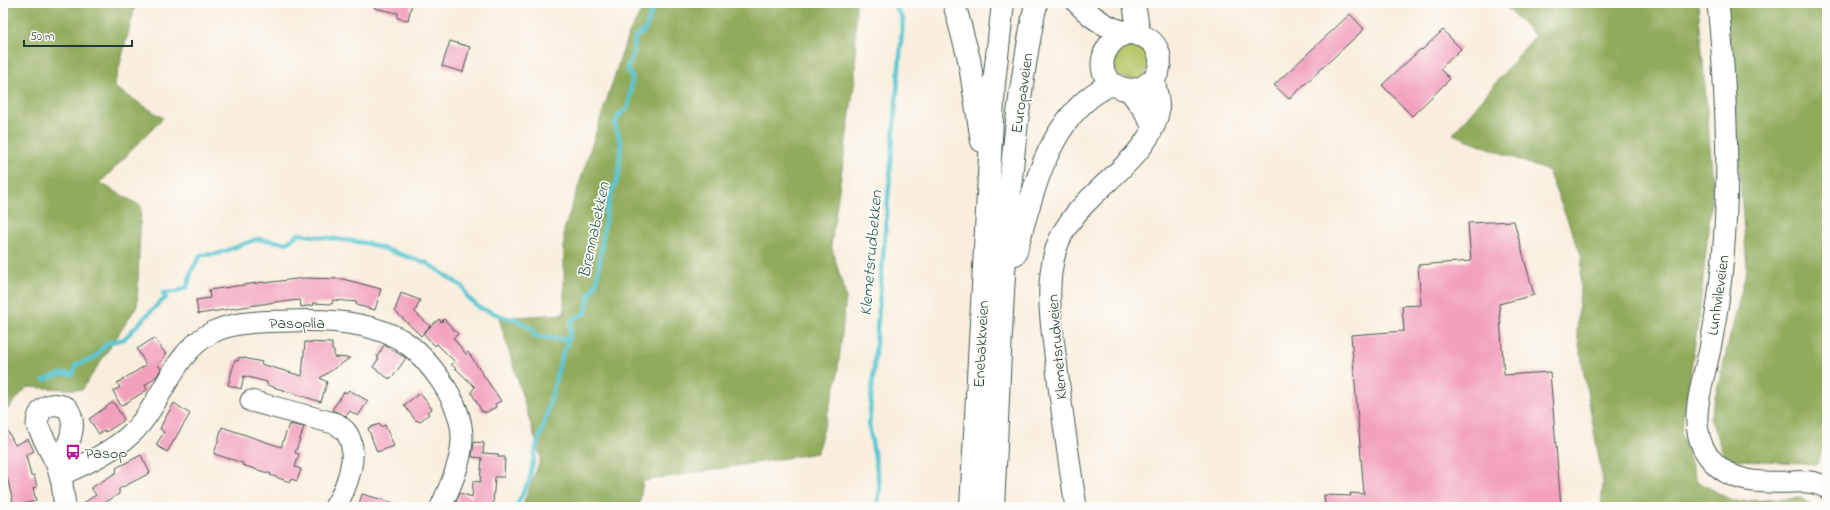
<svg xmlns="http://www.w3.org/2000/svg" width="1830" height="510" font-family="'Indie Flower',sans-serif">
<rect width="100%" height="100%" fill="#fdfcf7"/>
<filter id="ink" filterUnits="userSpaceOnUse"><feTurbulence type="fractalNoise" baseFrequency=".025" numOctaves="2"/><feDisplacementMap in="SourceGraphic" scale="8" xChannelSelector="R" yChannelSelector="G"/><feConvolveMatrix kernelMatrix="1 2 1 2 8 2 1 2 1" color-interpolation-filters="sRGB"/></filter>
<filter id="wash" filterUnits="userSpaceOnUse"><feTurbulence type="fractalNoise" baseFrequency=".012" numOctaves="4" result="noise"/><feDisplacementMap in="SourceGraphic" scale="16" xChannelSelector="R" yChannelSelector="G"/><feGaussianBlur stdDeviation="0.9" result="paint"/><feColorMatrix in="noise" values="0 0 0 0 0 0 0 0 0 0 0 0 0 0 0 0 0 1.4 0 .05"/><feComposite in="paint" operator="in"/></filter>
<g filter="url(#wash)">
<rect width="100%" height="100%" fill="#f9eede"/>
<path fill="#b7c668" stroke="#6b824e" d="M1132,43L1144,48L1151,63L1140,80L1119,77C1109,64 1113,60 1120,47Z"/>
<path fill="#91ab5c" stroke="#587448" d="M3,3H136L114,87L163,118L100,183L141,206L137,306L82,390L27,387L7,410L3,411Z
M646,3H856L855,79L831,245L846,297L837,379L817,453L643,481L639,507H522L541,458L499,318L564,314V230L628,35Z
M1502,3H1698L1713,182L1699,317L1681,433L1697,481L1734,502L1801,498L1814,507H1601L1603,482L1577,333L1582,257L1548,171L1453,134L1535,36Z
M1726,3H1827V441L1817,464L1725,459L1710,418L1747,268Z"/>
<g fill="none" stroke-linecap="round" stroke-linejoin="round">
<path stroke="#5ac6d2" stroke-width="4.5" d="M44,380L61,374H73L76,365L94,358L107,343L124,339L159,303L166,298L163,293L176,292L187,287L192,269L201,255L217,254L257,239L287,243L298,234L366,243L427,263L463,287L468,298L480,308L507,318L515,319L534,330V336L568,340
M516,507L529,481L536,448L546,418L560,362L570,334L571,322L573,319L586,313L588,299L597,281L606,213L611,194L618,178L621,143L615,124L619,115L627,109L629,104L632,78L627,68L633,55L635,38L645,30L655,3
M877,507L880,488L869,425L903,19L893,3"/>
</g>
<g id="blocks">
<path fill="#f2a1bd" d="M375,3H412L408,20L397,18L398,13L374,8Z
M1350,14L1364,29L1289,99L1274,85Z
M1443,30L1461,49L1440,69L1450,79L1412,116L1382,85L1421,49L1422,50Z
M450,41L470,47L463,72L442,66Z
M1514,221L1534,295L1499,304L1504,375L1550,372L1561,507H1325L1324,495L1351,496L1350,493L1364,494L1351,335L1404,331L1402,306L1421,305L1418,265L1471,261L1468,223Z
M304,278L343,279L381,289L375,310L356,305L357,302L333,300L332,304L313,303L314,305L301,307L300,300L282,302V301L198,314L196,300L210,298L209,290L264,282V283Z
M401,293L420,300L415,312L430,326L421,336L395,311Z
M439,319L441,322L444,319L458,334L453,338L466,354L468,352L501,401L495,404L496,407L485,413L484,411L482,412L471,392L475,387L451,364L455,362L437,344L435,346L423,333Z
M154,338L166,354L164,355L165,357L158,365L161,369L157,376L145,385L147,390L121,406L113,391L120,387L117,383L146,365L137,349Z
M305,342L332,343V350L334,351V357L350,358L320,378L327,382L321,402L267,385V382L244,376L241,389L228,385L235,360L238,361L239,357L262,362L261,364L302,376Z
M384,345L406,358L392,378L390,377L389,379L373,367L379,358L377,357Z
M349,390L368,401L358,416L350,411L346,416L332,410L344,392L346,393Z
M420,393L432,409L427,412L429,414L419,422L417,420L416,421L404,405Z
M113,402L124,419L123,421L106,432L105,430L99,434L89,419Z
M174,403L190,414L167,452L156,445L164,432L160,429L163,422Z
M3,422L15,445L28,439L34,451L26,455L31,476L34,475L37,487L33,488L36,501L14,506L3,460Z
M289,424L304,427L295,453L299,454L295,467L301,469L297,481L291,479L290,482L270,475L271,474L242,465L243,463L214,454L222,427L281,447Z
M380,424L381,427L385,425L394,446L377,452L368,428Z
M474,442L484,443L483,453L498,454V457H505L504,477H495L493,504H495V507H454L460,493L472,497L473,481L480,482L482,458L472,457Z
M141,455L150,473L119,489V494L98,507H77L96,495L91,488L117,472L116,468Z
M362,494L397,504L396,507H358Z"/>
</g>
</g>
<g filter="url(#ink)">
<use href="#blocks" fill-opacity="0" stroke="#40584e" stroke-width="1"/>
<g fill="none" stroke-linecap="round" stroke-linejoin="round">
<defs>
<path id="minor" d="M1718,3C1729,120 1733,234 1710,349C1703,383 1685,427 1709,457C1730,484 1761,483 1792,482C1804,481 1816,481 1827,488
M1129,90L1144,110L1153,127
M251,401L337,424C340,427 344,429 346,432C361,452 346,489 335,507
M57,465C67,449 80,425 67,408C51,400 38,407 37,425L57,465L62,483L65,507
M60,475C84,465 112,452 131,434C163,404 171,353 213,332C235,321 264,322 288,321C324,319 367,321 400,339C417,349 431,366 442,382C453,399 462,417 462,438C462,462 450,486 441,507
M1076,507C1069,461 1062,415 1057,369C1052,329 1044,288 1056,249C1072,196 1142,168 1157,118C1161,106 1156,91 1154,79"/>
<path id="highway" d="M954,3L969,59L982,141
M1078,3C1089,14 1098,22 1112,28C1128,35 1148,31 1157,49C1168,72 1145,96 1121,88C1092,78 1100,43 1125,34
M1134,3L1139,34
M1015,254C1030,202 1044,134 1089,98C1096,92 1104,88 1112,83
M971,507L994,83L1003,3
M993,507C1002,339 1002,169 1036,3"/>
</defs>
<use href="#minor" stroke="#40584e" stroke-width="23"/>
<use href="#highway" stroke="#40584e" stroke-width="24"/>
<use href="#minor" stroke="#fff" stroke-width="21"/>
<use href="#highway" stroke="#fff" stroke-width="22"/>
</g>
</g>
<defs>
<symbol id="bus-bare" viewBox="-9 -9 18 18"><path d="M-5-6H5V4H4V6H2V4H-2V6H-4V4H-5ZM-3.5-4V0h7V-4ZM-3.5 1.2v1.5H-2V1.2ZM2 1.2v1.5H3.5V1.2Z" fill="#b5179e" stroke="#fdfcf7" stroke-width="2.5" paint-order="stroke"/></symbol>
</defs>
<g fill-rule="evenodd">
<use href="#bus-bare" x="62" y="441" width="22" height="22"/>
</g>
<g text-anchor="middle" stroke-width="3.5" stroke-linejoin="round" paint-order="stroke">
<g font-size="16" fill="#1f3d34" stroke="#fdfcf7">
<text transform="translate(1021 93) rotate(-82)" y="6">Europaveien</text>
<text transform="translate(1717 295) rotate(-82)" y="6">Lunhvileveien</text>
<text x="297" y="328">Pasoplia</text>
<text transform="translate(980 344) rotate(-87)" y="6">Enebakkveien</text>
<text transform="translate(1056 347) rotate(-95)" y="6">Klemetsrudveien</text>
</g>
<g font-size="16" fill="#1f3d34" stroke="#fdfcf7" text-anchor="start">
<text x="85" y="458">Pasop</text>
</g>
<g font-size="17" font-style="italic" fill="#2e5f5c" stroke="#fdfcf7">
<text transform="translate(593 230) rotate(-78)" y="6">Brennabekken</text>
<text transform="translate(870 253) rotate(-85)" y="6">Klemetsrudbekken</text>
</g>
</g>
<rect width="1830" height="510" fill="none" stroke="#fdfcf7" stroke-width="16"/>
<path d="M24 40v6h108v-6" fill="none" stroke="#1f3d34" stroke-width="2"/>
<text x="30" y="40" font-size="12" fill="#1f3d34" stroke="#fdfcf7" stroke-width="3" paint-order="stroke">50 m</text>
</svg>
